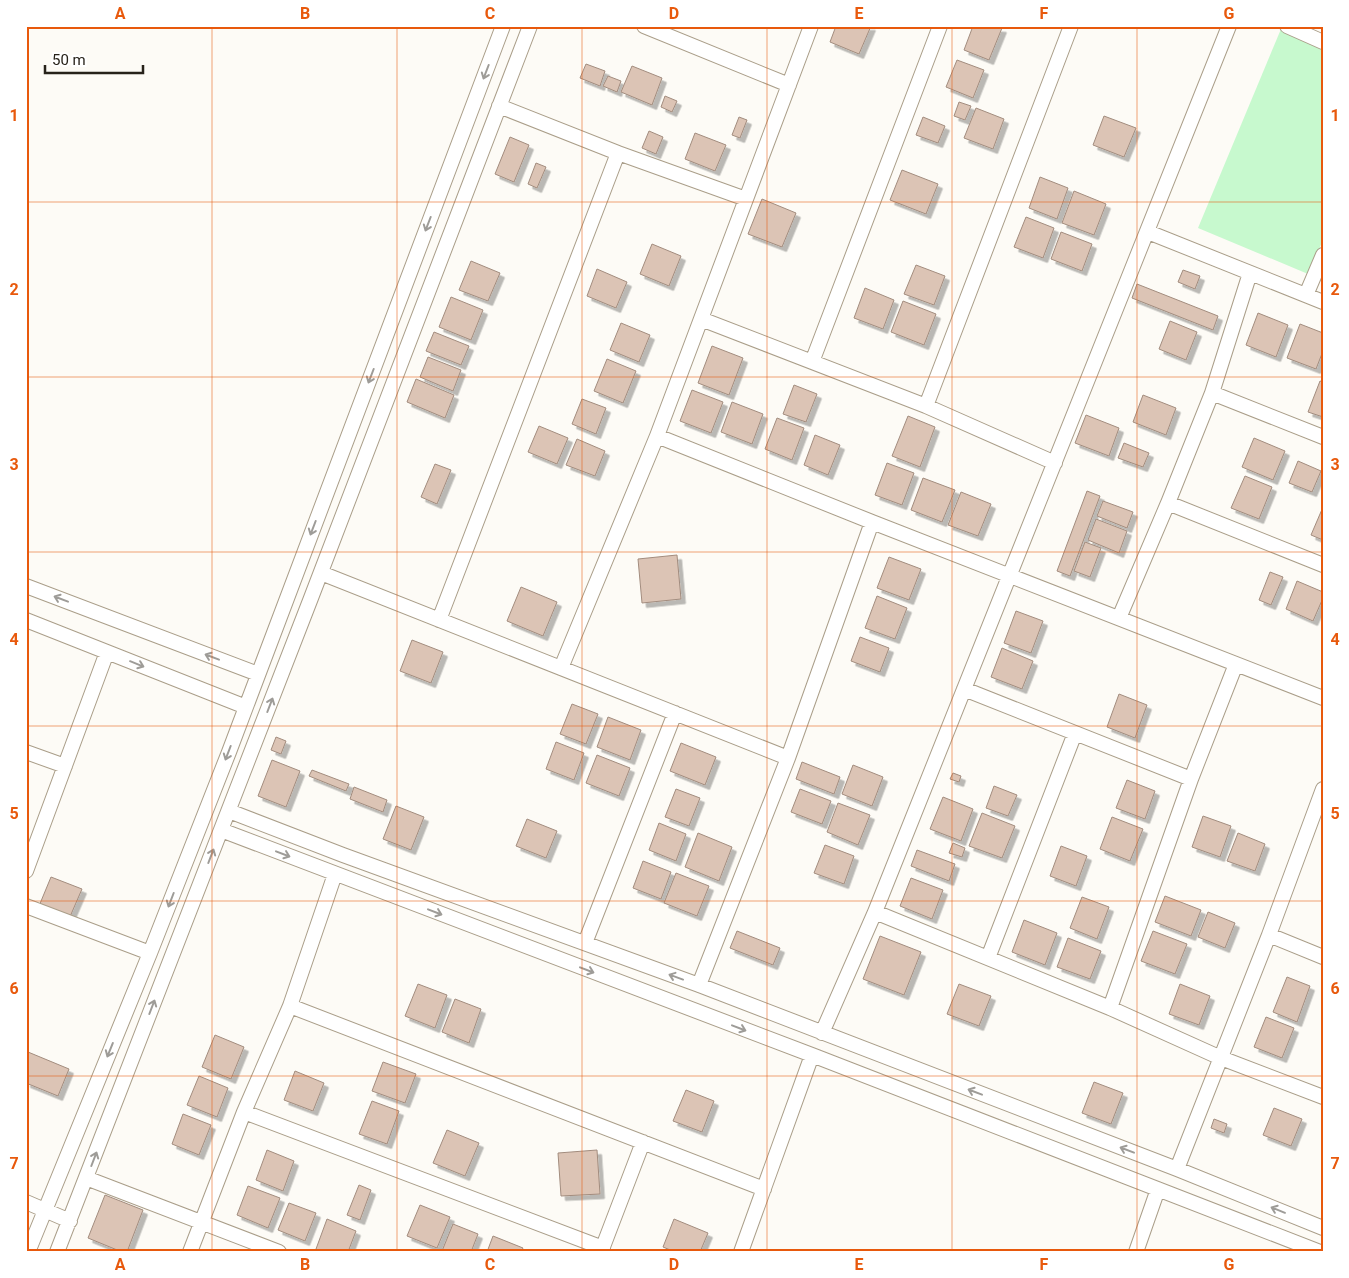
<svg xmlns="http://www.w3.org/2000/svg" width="1349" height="1278" font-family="Roboto,sans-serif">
<defs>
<filter id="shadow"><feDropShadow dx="4.5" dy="4.5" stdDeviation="0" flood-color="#0004"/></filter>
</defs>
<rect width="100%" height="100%" fill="#fdfbf6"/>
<path fill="#c7f9ce" d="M1281,29L1323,46V240L1308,274L1198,228Z"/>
<path fill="#dcc4b5" stroke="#a28c7e" filter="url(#shadow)" d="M836,26H871L859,54L830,42Z
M973,26L1002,28L989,60L964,50Z
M957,60L984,70L973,98L946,87Z
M586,64L605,71L600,86L580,78Z
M632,66L662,78L652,105L621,92Z
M608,76L621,81L617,92L603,86Z
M665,96L677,101L672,112L661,107Z
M959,102L971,106L965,120L954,116Z
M976,108L1004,119L993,149L964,138Z
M1104,116L1136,128L1124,157L1093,145Z
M739,117L747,120L740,138L732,135Z
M923,117L945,126L938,143L916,135Z
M649,131L663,137L656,154L642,148Z
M695,133L726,145L715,171L685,159Z
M510,137L529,145L514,182L495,174Z
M536,163L546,167L537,188L528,184Z
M902,170L938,184L926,214L890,200Z
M1040,177L1068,188L1057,219L1029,208Z
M1074,191L1106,204L1094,235L1062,223Z
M762,199L796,213L782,247L748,234Z
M1026,217L1054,228L1043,258L1014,247Z
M1061,232L1092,244L1082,271L1051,259Z
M652,244L681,256L669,286L640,274Z
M471,261L500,273L488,301L459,290Z
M916,265L945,276L934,305L904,294Z
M597,269L627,282L616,308L587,296Z
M1183,270L1200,276L1195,289L1178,282Z
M1137,284L1218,316L1213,330L1132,298Z
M865,288L894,300L883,329L854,318Z
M451,297L483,310L471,340L439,327Z
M903,301L936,314L924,345L891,332Z
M1258,313L1288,325L1276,357L1246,345Z
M1170,321L1197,332L1186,360L1159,349Z
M621,323L650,335L639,362L610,350Z
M1300,324L1323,333V351L1316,369L1287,358Z
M434,332L469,346L461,365L426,351Z
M712,346L743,358L729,395L698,383Z
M428,357L461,370L453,391L420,377Z
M607,359L636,371L623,403L594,391Z
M416,379L454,395L445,418L407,402Z
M1320,381L1323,382V417L1308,412Z
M794,385L817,394L806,422L783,414Z
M692,390L723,402L711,433L680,421Z
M1143,395L1176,408L1166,435L1133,422Z
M582,399L606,408L596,434L572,424Z
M732,402L763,414L752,444L721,432Z
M1086,415L1119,428L1109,456L1075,443Z
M908,416L935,427L920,467L892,456Z
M777,418L804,428L792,460L765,449Z
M539,426L568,438L557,464L528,452Z
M815,435L840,445L828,475L804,465Z
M1254,438L1285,451L1273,480L1242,467Z
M577,439L605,451L595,476L566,465Z
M1124,443L1149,453L1143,467L1118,458Z
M1298,461L1321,471L1312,492L1289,483Z
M887,463L914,473L902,505L875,495Z
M435,464L451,470L437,504L421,497Z
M1245,476L1272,487L1259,519L1231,508Z
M923,478L955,490L942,522L911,510Z
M1087,491L1100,496L1070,576L1057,571Z
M961,492L991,504L978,536L948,525Z
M1103,501L1133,512L1127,528L1097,516Z
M1323,507V540L1311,535Z
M1096,519L1127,531L1119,553L1088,540Z
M1085,542L1101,548L1090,577L1074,571Z
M677,555L681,599L642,603L638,559Z
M889,557L921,569L909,600L877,588Z
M1270,572L1283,577L1271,605L1259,600Z
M1297,581L1323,592V598L1313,621L1286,609Z
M521,587L557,602L543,636L507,621Z
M877,596L907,608L895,639L865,628Z
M1016,611L1043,621L1031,653L1004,643Z
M860,637L889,648L880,672L851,661Z
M412,640L443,652L431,683L400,671Z
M1002,648L1033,661L1022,689L991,677Z
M1119,694L1147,705L1135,738L1107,727Z
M572,704L598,714L586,744L560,734Z
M608,717L641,730L630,760L597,747Z
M276,737L286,741L281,754L271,750Z
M556,742L584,753L574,780L546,769Z
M681,743L716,757L705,785L670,771Z
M597,755L630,768L619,796L586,783Z
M272,760L300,771L286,807L258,796Z
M802,762L840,777L834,794L796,779Z
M853,765L883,777L872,806L842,794Z
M312,770L349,784L346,791L309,776Z
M953,773L961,776L959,782L950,779Z
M1127,780L1155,791L1145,819L1116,808Z
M994,786L1017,795L1008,816L986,808Z
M354,787L387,800L383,812L350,799Z
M676,789L700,798L689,826L665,817Z
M800,789L831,801L822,824L791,812Z
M943,797L973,809L961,841L930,829Z
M838,803L870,815L858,845L827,832Z
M396,806L424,817L411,850L383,839Z
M982,813L1015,826L1002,858L969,846Z
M1203,816L1231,826L1220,857L1192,847Z
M1112,817L1143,829L1130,861L1100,849Z
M527,819L557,831L546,858L516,846Z
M659,823L686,834L676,861L649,850Z
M698,833L732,847L719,881L685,867Z
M1238,833L1265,844L1255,871L1227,861Z
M953,843L965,848L962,857L949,853Z
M825,845L854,856L844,884L814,873Z
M1061,846L1087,856L1076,886L1050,876Z
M917,850L955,864L949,881L911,866Z
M643,861L671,872L661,899L633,888Z
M676,873L709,886L697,916L664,903Z
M51,877L82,889L69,919L39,906Z
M911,878L943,890L932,919L900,906Z
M1165,896L1201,910L1191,936L1155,922Z
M1082,897L1109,907L1097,939L1070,928Z
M1208,912L1235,923L1225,948L1198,937Z
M1024,920L1057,933L1045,965L1012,952Z
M737,931L780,948L773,965L730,948Z
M1153,931L1187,944L1175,974L1141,961Z
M880,936L921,952L904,995L863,979Z
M1068,938L1101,951L1090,979L1057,967Z
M1287,977L1310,986L1297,1022L1273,1012Z
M418,984L447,995L435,1028L405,1016Z
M959,984L991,996L979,1026L947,1014Z
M1180,984L1210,996L1199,1025L1169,1014Z
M455,999L481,1009L469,1043L442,1032Z
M1266,1017L1294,1028L1282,1058L1254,1047Z
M215,1035L244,1047L231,1079L202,1067Z
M28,1052L69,1069L58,1096L26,1083Z
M383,1062L416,1074L405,1103L372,1091Z
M295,1071L324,1083L313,1111L284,1100Z
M199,1076L228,1088L217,1117L187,1105Z
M1094,1082L1123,1093L1111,1124L1082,1113Z
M686,1090L714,1101L702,1132L673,1121Z
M372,1101L399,1111L387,1144L359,1134Z
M1274,1108L1302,1119L1291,1146L1263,1135Z
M183,1114L211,1125L199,1155L172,1144Z
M1214,1119L1227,1124L1224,1133L1211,1128Z
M447,1130L479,1143L465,1176L433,1163Z
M267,1150L294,1161L283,1191L256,1180Z
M597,1150L600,1194L561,1196L558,1153Z
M359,1185L371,1190L360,1220L347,1215Z
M248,1186L280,1198L268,1228L237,1215Z
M105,1195L143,1210L127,1252H122L88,1238Z
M289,1203L316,1213L305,1241L278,1230Z
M420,1205L450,1217L437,1248L407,1236Z
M327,1219L356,1231L348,1252H321L316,1249Z
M674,1219L708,1233L700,1252H675L663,1247Z
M453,1224L478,1234L471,1252L442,1251Z
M493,1236L523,1248L521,1252H487Z"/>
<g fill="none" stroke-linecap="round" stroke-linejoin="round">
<defs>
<path id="minor" d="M644,26L789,85
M1287,26L1323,42
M618,153L746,199
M1148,232L1323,302
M1250,273L1212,393L1168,503L1323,565
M1306,295L1323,255
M701,319L926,406
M812,362L940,26
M1212,393L1323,437
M1055,463L926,406L1071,26
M872,522L1323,698
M321,573L788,758
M26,586L258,674
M1119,618L1168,503
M26,620L246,707
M439,620L618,153L499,106
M561,668L657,436
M26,752L65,766
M1191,779L1236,664
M229,811L343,855L699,985L1177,1169L1323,1228
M221,830L812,1055L1320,1252
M26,871L107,652
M26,906L150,953
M875,912L1110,1008L1191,779L964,689
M1269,935L1323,789
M585,943L675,713
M988,958L1075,733
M699,985L788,758L872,522L657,436L811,26
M290,1006L764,1189
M1110,1008L1221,1058L1323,1097
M822,1033L875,912L1229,26
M244,1112L603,1248
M1177,1169L1269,935L1323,957
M86,1178L279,1252
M26,1202L70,1221
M28,1252L150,953L229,752L503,26
M57,1252L311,598L530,26
M190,1252L244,1112L290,1006L335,874
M601,1252L643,1142
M741,1252L812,1055
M1136,1252L1158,1189"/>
</defs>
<use href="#minor" stroke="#aa9e89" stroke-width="16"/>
<use href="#minor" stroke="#fff" stroke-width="14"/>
</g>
<defs><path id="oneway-shaft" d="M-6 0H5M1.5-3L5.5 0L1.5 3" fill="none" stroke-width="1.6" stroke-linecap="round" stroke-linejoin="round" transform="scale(1.25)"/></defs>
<g stroke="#9e9c98">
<use href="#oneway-shaft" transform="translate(486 72) rotate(111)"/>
<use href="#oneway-shaft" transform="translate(428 224) rotate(111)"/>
<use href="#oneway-shaft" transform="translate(371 376) rotate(111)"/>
<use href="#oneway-shaft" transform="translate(313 528) rotate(111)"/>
<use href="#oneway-shaft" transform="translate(61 599) rotate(-159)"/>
<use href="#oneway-shaft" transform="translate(212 657) rotate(-159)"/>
<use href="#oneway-shaft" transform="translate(137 664) rotate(22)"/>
<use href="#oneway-shaft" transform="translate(270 705) rotate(-69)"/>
<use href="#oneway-shaft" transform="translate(228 753) rotate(111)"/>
<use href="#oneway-shaft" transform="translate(283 854) rotate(21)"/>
<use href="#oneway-shaft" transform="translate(211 856) rotate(-69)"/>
<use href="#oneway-shaft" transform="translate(171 900) rotate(111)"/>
<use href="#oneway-shaft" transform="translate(435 912) rotate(21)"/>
<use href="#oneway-shaft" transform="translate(587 970) rotate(21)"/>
<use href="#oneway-shaft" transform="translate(676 977) rotate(-160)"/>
<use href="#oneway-shaft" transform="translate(152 1007) rotate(-69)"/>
<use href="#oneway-shaft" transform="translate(739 1028) rotate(21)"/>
<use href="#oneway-shaft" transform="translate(110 1050) rotate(112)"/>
<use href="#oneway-shaft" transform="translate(975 1092) rotate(-159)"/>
<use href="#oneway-shaft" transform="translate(1127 1150) rotate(-159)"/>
<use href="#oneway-shaft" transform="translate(94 1159) rotate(-69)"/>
<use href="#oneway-shaft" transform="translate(1278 1210) rotate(-158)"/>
</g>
<path fill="none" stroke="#e8590c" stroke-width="1" stroke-opacity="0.55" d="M212,26V1252M397,26V1252M582,26V1252M767,26V1252M952,26V1252M1137,26V1252M26,202H1323M26,377H1323M26,552H1323M26,726H1323M26,901H1323M26,1076H1323"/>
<rect width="1349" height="1278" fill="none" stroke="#ffffff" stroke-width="55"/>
<path d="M45 65v8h98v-8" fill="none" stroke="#27221a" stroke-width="2.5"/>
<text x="52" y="65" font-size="15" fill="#27221a" stroke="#ffffff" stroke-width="4" paint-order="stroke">50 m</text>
<rect x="28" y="28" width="1294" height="1222" fill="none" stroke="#e8590c" stroke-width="2"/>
<g font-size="16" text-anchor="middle" font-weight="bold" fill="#e8590c">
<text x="120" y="19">A</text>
<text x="305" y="19">B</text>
<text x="490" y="19">C</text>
<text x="674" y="19">D</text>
<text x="859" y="19">E</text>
<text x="1044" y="19">F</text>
<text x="1229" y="19">G</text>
<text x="14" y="121">1</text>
<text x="1335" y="121">1</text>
<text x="14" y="295">2</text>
<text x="1335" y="295">2</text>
<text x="14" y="470">3</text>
<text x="1335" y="470">3</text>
<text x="14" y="645">4</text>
<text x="1335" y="645">4</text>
<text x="14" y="819">5</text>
<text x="1335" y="819">5</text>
<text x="14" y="994">6</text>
<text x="1335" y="994">6</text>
<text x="14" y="1169">7</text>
<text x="1335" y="1169">7</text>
<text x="120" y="1270">A</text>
<text x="305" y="1270">B</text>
<text x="490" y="1270">C</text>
<text x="674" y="1270">D</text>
<text x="859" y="1270">E</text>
<text x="1044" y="1270">F</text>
<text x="1229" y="1270">G</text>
</g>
</svg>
